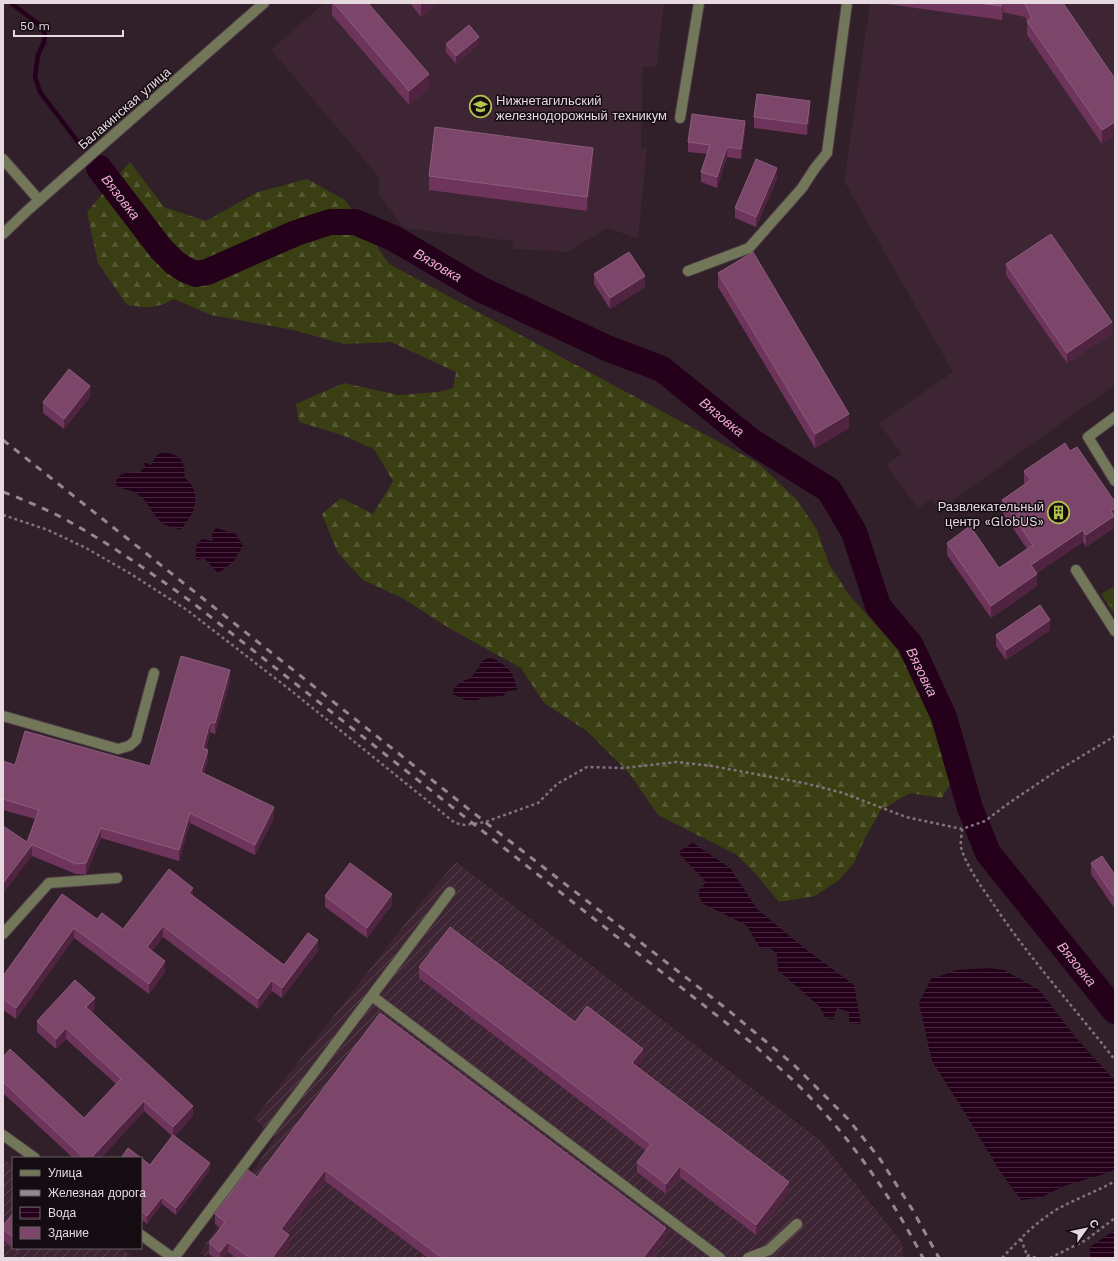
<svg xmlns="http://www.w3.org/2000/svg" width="1118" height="1261" font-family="'Work Sans',sans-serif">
<defs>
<pattern id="industrial-furrows" width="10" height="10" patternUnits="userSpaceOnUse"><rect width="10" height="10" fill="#3d2534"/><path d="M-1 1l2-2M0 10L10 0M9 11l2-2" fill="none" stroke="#594451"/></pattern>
<pattern id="forest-firs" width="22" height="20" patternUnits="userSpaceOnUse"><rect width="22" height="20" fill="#393f12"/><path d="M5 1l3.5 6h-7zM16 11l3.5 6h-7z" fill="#565a34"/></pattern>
<pattern id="park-tufts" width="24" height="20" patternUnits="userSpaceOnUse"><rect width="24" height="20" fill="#393f12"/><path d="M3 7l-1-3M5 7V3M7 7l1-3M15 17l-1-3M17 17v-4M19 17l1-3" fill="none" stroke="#565a34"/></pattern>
<pattern id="water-rules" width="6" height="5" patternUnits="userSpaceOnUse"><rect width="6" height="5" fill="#25001a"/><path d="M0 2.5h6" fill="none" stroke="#45253b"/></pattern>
</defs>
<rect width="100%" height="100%" fill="#311f2a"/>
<path fill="#3d2534" d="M324,3H664L657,67H643L641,147L647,148L638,239L608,228L567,252L514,249L513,241L404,228L379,194V177L271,50Z
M870,3H1115V385L939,510L931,499L918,508L886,465L901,454L879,423L953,372L844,181Z"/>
<path fill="url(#industrial-furrows)" d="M456,862L821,1141L902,1243L904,1258H206L200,1253L275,1137L254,1119L425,898Z
M3,1159L13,1166V1248H121L134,1258H3Z"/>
<path fill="url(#forest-firs)" d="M130,162L164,207L206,221L258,192L307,179L345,200L389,264L758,463L797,500L817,530L829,564L849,595L920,674L932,717L948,758L953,778L942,798L910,793L881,810L865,838L854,863L839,880L815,896L779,902L756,874L737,855L658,815L629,773L587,731L544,703L521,668L449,628L402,598L363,580L338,553L322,514L341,498L373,514L393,481L374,449L342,435L299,422L296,404L344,383L399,395L438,392L453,388L456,372L391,342L344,344L293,330L211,315L174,299C156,309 148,308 127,305L98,263L87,212Z"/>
<path fill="url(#park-tufts)" d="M1115,586V615L1101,594Z"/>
<path fill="url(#water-rules)" d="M161,453C172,453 183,455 184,468C185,470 184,475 185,477C187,481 191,483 193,487C199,504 192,516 181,529C152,527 155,505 136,493C130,489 122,490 116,485C115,471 131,473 140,472L145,467L144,462L151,465L157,455Z
M216,528L236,534L243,546L233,562L218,573L204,558L196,560V546L202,539L213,541L212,533Z
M491,657C508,667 513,670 517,690L508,691L503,696L483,697L477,700H465L453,694L454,688L461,682L471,678L479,667L482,661Z
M693,843L730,868L757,909L804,948L854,985L861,1024L849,1023V1012L837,1008L833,1020L825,1017L819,1006L778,970L777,954L769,947L761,949L746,925L702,903L698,892L706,882L678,852Z
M988,968L1004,970L1039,990L1077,1039L1115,1081V1169L1107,1173L1064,1186L1040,1198L1021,1200L1000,1171L965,1113L932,1061L919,1003L931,979L957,970Z
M1115,1230V1258H1090V1247Z"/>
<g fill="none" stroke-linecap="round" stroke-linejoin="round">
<path stroke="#25001a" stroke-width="4.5" d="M11,3L41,26L45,34L44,42L38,55L35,77L40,92L78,142"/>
<path stroke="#25001a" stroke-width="26" d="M99,168L161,249L175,263L186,270L196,274L207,272L296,233L330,222H355L393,238L480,289L609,349L662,369L751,441L829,490L854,532L878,606L910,644L944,717L970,808L988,853L1115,1011"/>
<defs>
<path id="minor" d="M680,118L699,3
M3,159L39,200
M3,234L28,210L264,3
M688,271L749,248L802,188L815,168L827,153L847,3
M1115,417L1088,437L1115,481
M1076,570L1115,631
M3,716L118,749L129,746L136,740L154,673
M3,934L49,883L117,878
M372,996L720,1258
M3,1135L35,1158
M141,1235L173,1258
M174,1258L450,892
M748,1258L769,1250L797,1224"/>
</defs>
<use href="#minor" stroke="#4e3d47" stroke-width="12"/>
<path stroke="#81727b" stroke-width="2.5" stroke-dasharray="3 3" stroke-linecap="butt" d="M3,515L48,530L86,548L131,574L187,610L289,689L455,823L465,825L485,822L538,803L557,784L587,767L624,768L677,762L712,766L804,783L843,793L906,817L962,829L985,821L1009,803L1052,774L1115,736
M962,829C962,834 960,842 961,847C966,866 981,886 992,902C1029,958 1074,1007 1115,1060
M1021,1239L1028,1258
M1027,1255L1037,1258
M1002,1258C1016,1243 1030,1228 1047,1216C1067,1201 1093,1194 1115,1181
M1050,1258L1086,1240L1115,1218"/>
<use href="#minor" stroke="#717758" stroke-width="10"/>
<path stroke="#95868f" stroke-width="3" stroke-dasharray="7 7" stroke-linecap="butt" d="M3,440L485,822L728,1010L794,1065L848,1119L880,1159L912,1209L939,1258
M3,492C22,499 41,507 59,516C106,541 150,572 193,603L753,1044C767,1057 782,1070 796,1083C848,1134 890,1194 923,1258"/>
</g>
<path fill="#6e345b" d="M332,3H368L429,88L409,105L332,15Z
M411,3H437L421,17L412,6Z
M880,3H1063L1115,79V136L1102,144L1027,35V21L1025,17L1003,12L1002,20Z
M446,44H479L456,64L446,52Z
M810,112L807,135L754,128V117Z
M745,132L741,159L727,157L717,188L701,182V172L707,154L688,152V142Z
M593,162L587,211L429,190V176Z
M777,179L756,227L735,218V208Z
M1006,264L1112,333L1067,363L1006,275Z
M718,273L849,428L815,448L718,287Z
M594,274L645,287L610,309L594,284Z
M90,397L64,429L43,413V402Z
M1070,451L1115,502L1114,528L1086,547L1083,542L1037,573V586L991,618L947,555V543L999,568L1027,549L1002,512V500L1025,484L1024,483V471Z
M1050,630L1006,660L996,646V635Z
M230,680L215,734L210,732L206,749L208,760L204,773L274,818L255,855L190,823L179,861L101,838L86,874H76L32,856L27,842L35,819L3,810V761L15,765L150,766Z
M1091,863L1115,875V909L1091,874Z
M62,894L97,919L123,929L193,896L284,965L318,951L282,998L272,991L258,1009L163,937L152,951L165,972L149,994L74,938L16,1019L3,1010V976Z
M325,896L392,905L367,938L325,907Z
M419,967L575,1022L643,1059L637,1066L789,1192L756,1235L680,1177L666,1194L637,1172V1162L646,1151L419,978Z
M95,1008L92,1012L193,1116L175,1136L210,1170L176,1215L162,1204L147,1224L141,1219V1158L150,1165L172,1136L144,1111L101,1158H73L3,1093V1057L84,1118L116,1084L66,1039L56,1049L37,1032V1021Z
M380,1013L666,1238L651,1258H428L325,1181L286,1233L289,1246L280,1258H236L228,1252L224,1258H215L209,1254V1243L220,1228L215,1224V1214L257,1177Z
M13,1213V1248L3,1240V1226Z
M13,1248H22L18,1252Z"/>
<path fill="#502441" d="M421,3H437L421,17Z
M1002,3H1003V12L1002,20Z
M479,37V44L456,64V56Z
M429,74V88L409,105V91Z
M810,101V112L807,135V124Z
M745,121V132L741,159V149Z
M1115,122V136L1102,144V130Z
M727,147V157L717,188V177Z
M593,148V162L587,211V197Z
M777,168V179L756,227V217Z
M645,276V287L610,309V298Z
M1112,322V333L1067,363V353Z
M90,386V397L64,429V419Z
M849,414V428L815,448V434Z
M1115,508L1114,528L1086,547V535L1111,511Z
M1083,530V542L1031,577V565Z
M4,567V577L3,578V568Z
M1037,574V586L991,618V606Z
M1050,620V630L1006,660V650Z
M230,670V680L215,734V723Z
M210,722V732L203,759V748Z
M208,750V760L201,782V772Z
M274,807V818L255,855V845Z
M190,813V823L179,861V850Z
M101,828V838L86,874V863Z
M32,845V856L3,894V883Z
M193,888V898L189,893Z
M392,894V905L367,938V928Z
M163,926V937L147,958V947Z
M74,928V938L16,1019V1008Z
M318,940V951L282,998V988Z
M165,961V972L149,994V984Z
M272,980V991L258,1009V999Z
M95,998V1008L86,1017V1007Z
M66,1028V1039L56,1049V1039Z
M643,1049V1059L632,1073V1063Z
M144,1101V1111L101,1158H91Z
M193,1106V1116L173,1138V1127Z
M210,1163V1170L176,1215V1208Z
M680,1166V1177L666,1194V1184Z
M325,1170V1181L281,1240V1229Z
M789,1182V1192L756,1235V1225Z
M162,1197V1204L147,1224V1216Z
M666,1228V1238L651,1258H643Z
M289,1235V1246L280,1258H272Z
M228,1242V1252L224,1258H220V1252Z
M18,1248H22L18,1252Z"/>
<path fill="#7b4669" stroke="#8c5d7c" d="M334,3H368L429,74L409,91Z
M977,3H1002V6Z
M1022,3H1063L1115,79V122L1102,130L1027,21L1032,18L1025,4Z
M469,25L479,37L456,56L446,44Z
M757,94L810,101L807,124L754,117Z
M692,114L745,121L741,149L727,147L717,177L701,172L710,145L688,142Z
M435,127L593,148L587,197L429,176Z
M756,159L777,168L756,217L735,208Z
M1051,234L1112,322L1067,353L1006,264Z
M629,252L645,276L610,298L594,274Z
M753,252L849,414L815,434L718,273Z
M69,369L90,386L64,419L43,402Z
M1065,443L1070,451L1077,447L1115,502V508L1111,511L1114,516L1086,535L1083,530L1031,565L1037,574L991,606L947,543L970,526L999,568L1033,545L1002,500L1031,480L1024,471Z
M1040,605L1050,620L1006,650L996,635Z
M181,656L230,670L215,723L210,722L203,748L208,750L201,772L274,807L255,845L190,813L179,850L101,828L86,863L76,864L31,844L32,845L3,883V826L27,842L39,810L3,799V761L15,765L25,731L150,766Z
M1102,856L1115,875V898L1091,863Z
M350,863L392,894L367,928L325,896Z
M169,869L193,888L189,893L284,965L308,933L318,940L282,988L272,980L258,999L163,926L147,947L165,961L149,984L74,928L16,1008L3,999V976L62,894L97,919L102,913L123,929Z
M450,927L575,1022L587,1006L643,1049L632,1063L789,1182L756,1225L680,1166L666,1184L637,1162L651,1144L419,967Z
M75,980L95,998L86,1007L193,1106L173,1127L144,1101L91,1158H84L3,1082V1057L10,1049L84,1118L121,1079L66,1028L56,1039L37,1021Z
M380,1013L666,1228L643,1258H442L325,1170L281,1229L289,1235L272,1258H250L228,1242L220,1252L209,1243L225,1222L215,1214L248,1170L257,1177Z
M173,1135L210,1163L176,1208L162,1197L147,1216L141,1211V1158L150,1165Z
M128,1148L141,1158H121Z
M13,1213V1237L3,1229V1226Z"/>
<defs>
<symbol id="university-ring" viewBox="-11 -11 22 22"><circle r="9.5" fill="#140c11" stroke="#b2c34c" stroke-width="1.5"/><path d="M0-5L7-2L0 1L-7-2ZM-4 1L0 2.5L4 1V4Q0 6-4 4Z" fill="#b2c34c"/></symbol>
<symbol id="building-ring" viewBox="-11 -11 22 22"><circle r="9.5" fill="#140c11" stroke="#b2c34c" stroke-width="1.5"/><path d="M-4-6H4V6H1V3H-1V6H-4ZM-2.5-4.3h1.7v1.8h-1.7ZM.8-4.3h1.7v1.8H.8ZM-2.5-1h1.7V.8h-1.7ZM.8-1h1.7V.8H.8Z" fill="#b2c34c"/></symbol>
</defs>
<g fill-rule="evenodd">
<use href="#university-ring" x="468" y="94" width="25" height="25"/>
<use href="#building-ring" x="1046" y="500" width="25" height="25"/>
</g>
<g text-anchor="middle" stroke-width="3" stroke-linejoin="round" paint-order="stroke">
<g font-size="13" fill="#e6d9e0" stroke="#140c11" text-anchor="start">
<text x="496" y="105">Нижнетагильский<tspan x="496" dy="15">железнодорожный техникум</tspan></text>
<text x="1044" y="511" text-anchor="end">Развлекательный<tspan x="1044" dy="15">центр «GlobUS»</tspan></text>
</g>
<g font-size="13" fill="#e6d9e0" stroke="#140c11">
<text transform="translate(124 108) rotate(-41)" y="5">Балакинская улица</text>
</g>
<g font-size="14" font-style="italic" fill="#fd9fdb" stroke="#140c11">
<text transform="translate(121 197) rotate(52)" y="5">Вязовка</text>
<text transform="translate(438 265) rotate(30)" y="5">Вязовка</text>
<text transform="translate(722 417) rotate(39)" y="5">Вязовка</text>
<text transform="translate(922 672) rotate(64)" y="5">Вязовка</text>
<text transform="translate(1077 964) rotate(51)" y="5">Вязовка</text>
</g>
</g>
<rect width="1118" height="1261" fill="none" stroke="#e6d9e0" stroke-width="8"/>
<rect x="12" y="1157" width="130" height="92" fill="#140c11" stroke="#685e64"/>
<rect x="20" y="1170" width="20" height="6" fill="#717758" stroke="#685e64"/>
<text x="48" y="1177" font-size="12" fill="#e6d9e0">Улица</text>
<rect x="20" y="1190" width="20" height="6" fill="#95868f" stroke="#685e64"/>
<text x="48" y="1197" font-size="12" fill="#e6d9e0">Железная дорога</text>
<rect x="20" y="1207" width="20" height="12" fill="url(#water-rules)" stroke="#685e64"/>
<text x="48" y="1217" font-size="12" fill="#e6d9e0">Вода</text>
<rect x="20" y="1227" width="20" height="12" fill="#7b4669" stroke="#685e64"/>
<text x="48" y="1237" font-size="12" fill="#e6d9e0">Здание</text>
<g transform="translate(1086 1229) rotate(57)" stroke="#140c11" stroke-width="3" paint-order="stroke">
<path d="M0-3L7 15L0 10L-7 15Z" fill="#e6d9e0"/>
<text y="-6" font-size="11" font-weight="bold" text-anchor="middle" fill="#e6d9e0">С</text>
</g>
<path d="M14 30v6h109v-6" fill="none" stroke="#e6d9e0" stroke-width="2"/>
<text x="20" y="30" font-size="12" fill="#e6d9e0" stroke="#140c11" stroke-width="3" paint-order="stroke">50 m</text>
</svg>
